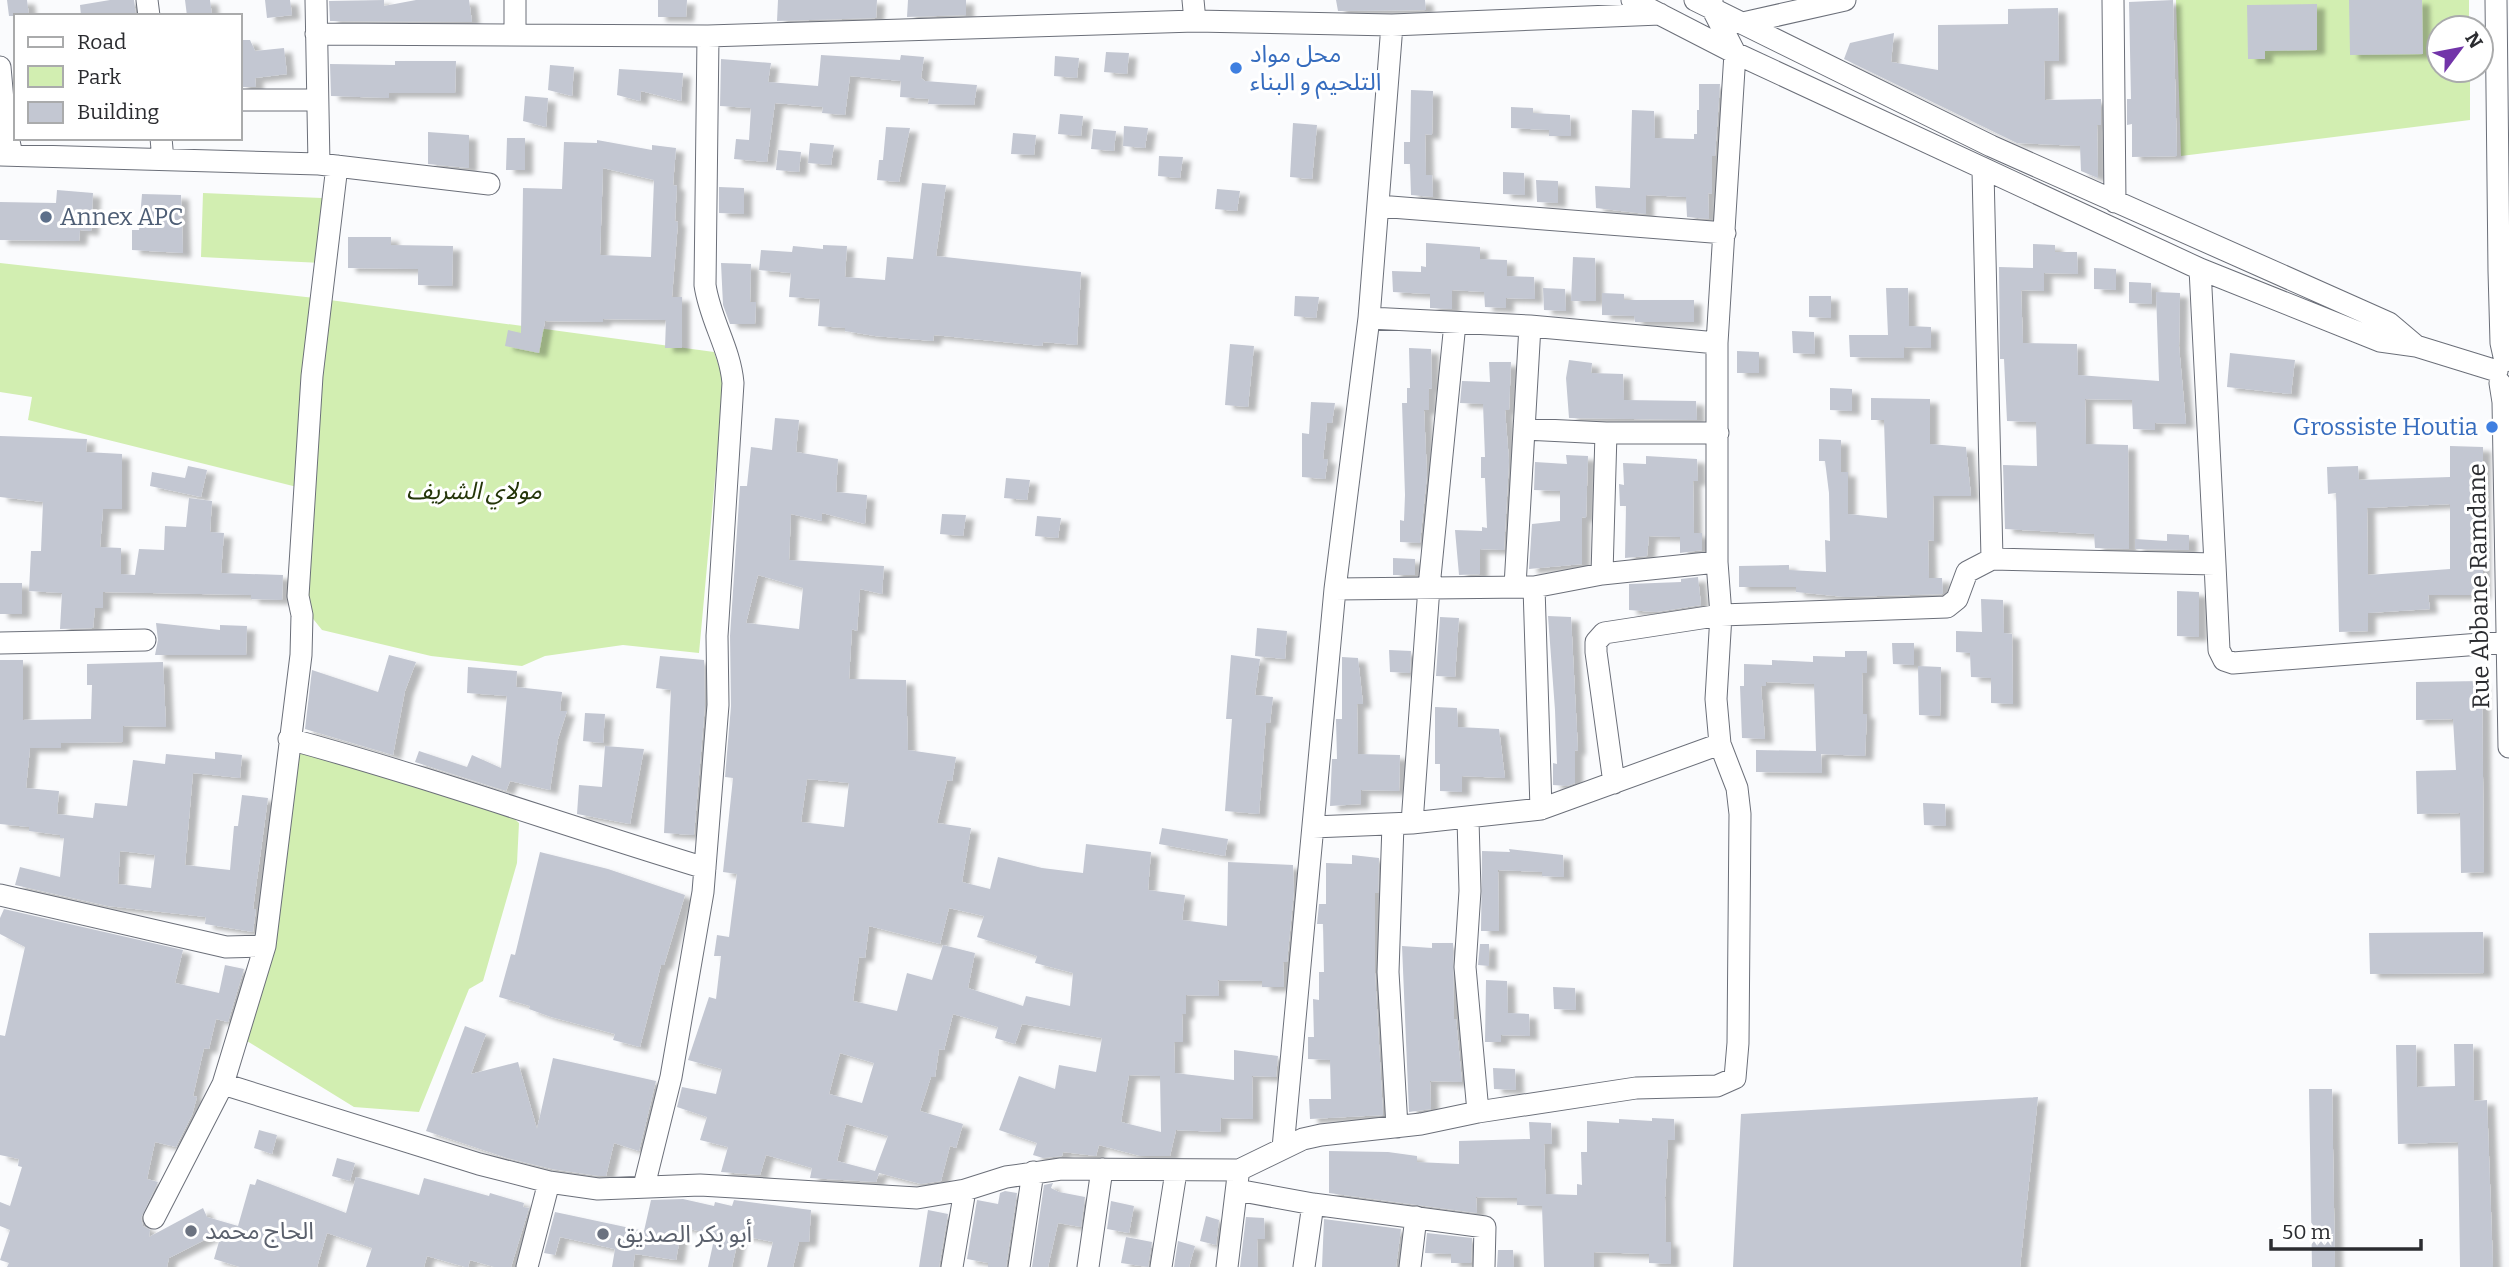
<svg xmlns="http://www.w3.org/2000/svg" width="2509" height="1267" font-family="Bitter,'Noto Sans Arabic',serif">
<defs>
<filter id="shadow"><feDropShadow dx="8" dy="4.5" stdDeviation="2" flood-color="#0004"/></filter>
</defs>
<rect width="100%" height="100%" fill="#fafbfd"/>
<path fill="#d2eeb1" d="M2176,0H2469V28H2439V70H2470V120L2181,156Z
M203,193L322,198V263L201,257Z
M0,263L315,298L714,352L724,381L699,653L623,645L545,656L522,666L431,656L322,630L310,615L297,487L28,420L32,397L0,392Z
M317,751L510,815L519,823L517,863L483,981L469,989L419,1112L354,1107L247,1041L287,782L300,754Z"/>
<path fill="#c3c7d2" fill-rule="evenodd" filter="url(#shadow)" d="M7,0H27L29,16H9Z
M110,0H134L136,16H81L80,5Z
M185,0H210L212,16H187Z
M265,0H290L292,15L267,18Z
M384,0V6L416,0H469L472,22L330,21L329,1Z
M658,0H687L686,17H658Z
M778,0H877L876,18L777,21Z
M908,0H966V15L907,17Z
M1336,0H1425L1426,10L1338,11Z
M2173,0L2177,156L2132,157V124L2127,125V99H2131L2129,2Z
M2349,0H2422L2423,54L2350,55Z
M2317,4V50L2265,51V59H2248L2247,5Z
M2058,8L2059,61H2044L2045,100L2101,99V125H2097L2098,178L2081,171L2080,146L2017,143L1844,59L1850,43L1894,33L1891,62L1938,70V25L2008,24V9Z
M240,40H250L255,51L284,48L287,74L255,78L256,87H240Z
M1106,52L1129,53L1127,74L1104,72Z
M821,55L900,60L901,55L924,57L921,78L925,81L977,85L974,105L928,104L929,99L900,97L901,81L850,76L845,115L822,113L823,107L775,103L767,162L734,159L736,139L749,140L751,108L720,106L721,59L771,63L768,82L818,86Z
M1055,56L1079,58L1077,78L1054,76Z
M395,61H456L455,93H389V98L331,96L330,64L395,65Z
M550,65L574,67L572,96L548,90Z
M619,69L683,73L681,101L641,91L640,101L617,95Z
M1699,84H1720L1715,156H1712V194L1708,193L1709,219L1687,217L1686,197L1646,195V214L1596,208L1595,186L1630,188L1632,110L1654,111L1655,138L1694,139V134H1697V110H1699Z
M1411,90L1433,91L1432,135L1425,134L1426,175H1432L1433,197L1411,195L1410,164H1404V142H1410Z
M525,96L548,98L546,127L523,121Z
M1511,107L1533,108V113L1570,115L1571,136H1549V130L1511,128Z
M1060,114L1083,116L1081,136L1058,134Z
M1293,123L1317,125L1312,179L1290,177Z
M1124,126L1148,128L1145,148L1123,146Z
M886,127L910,128L899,182L877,180L879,160H883Z
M1093,129L1116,131L1114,151L1091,149Z
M428,132L469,135V168L428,164Z
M1013,133L1036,135L1034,155L1011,154Z
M507,138H525V170H506Z
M597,140L652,150V145L676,148L673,185L677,186L675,221L678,222L672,297H682V348H665L666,320L603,319V322L545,321L539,353L505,346L508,330L521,333L523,188L562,189L564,142L597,143ZM603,168L654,180L651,257L600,255Z
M810,143L834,145L831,165L808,163Z
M778,150L801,152L799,172L776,170Z
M1159,156L1183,157L1180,178L1158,176Z
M1503,172L1524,173L1525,195L1503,194Z
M1536,180L1558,181V203L1537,202Z
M922,183L946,185L936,256L1081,272L1077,345L1043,342L1042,346L934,335L933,341L875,336L845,331V328L818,326L820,299L789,297L791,273L759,270L761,250L792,252L793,246L823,249V245L847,246L845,277L885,280L887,257L913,259Z
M719,187L744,188V214L719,213Z
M1217,189L1240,191L1237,211L1215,209Z
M57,190L93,193L91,231L80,230L79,241L0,240V202L56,203Z
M142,194L181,195L183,253L132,250V230H139Z
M348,237H391V245L453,246L452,286L418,285V269L348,268Z
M1426,243L1480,247V259L1507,260V276L1534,277L1535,299L1506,298V308L1485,307L1484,292L1452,290V309L1430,308V294L1393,292L1392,271L1421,272V266L1426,267Z
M2033,244L2055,245V252H2077L2078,274L2044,273V291L2021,290L2023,343L2077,344L2078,375L2159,381L2156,292L2180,293L2179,346L2186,424L2155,423V430L2133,429L2132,400L2085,399L2086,444L2128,445L2129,549L2095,548L2094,534L2005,529L2003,465L2037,466L2036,422L2007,421L2004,359H2000L1999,267L2033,268Z
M1573,257L1595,258L1596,301H1571Z
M721,263L751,264L750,302H756L755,324H730L723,305Z
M2094,268L2116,269V290L2094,289Z
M2129,282L2151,283L2152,304L2129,303Z
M1543,288L1565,289L1566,311L1544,310Z
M1886,288H1908L1909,326L1931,327V348L1904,347V358L1850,357L1849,335H1888Z
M1602,293L1624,294V300H1694V322H1635L1634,316L1602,315Z
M1295,296L1319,297L1316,318L1294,316Z
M1809,296H1831V318L1809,317Z
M1792,331L1814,332L1815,354L1793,353Z
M1230,344L1254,346L1248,407L1225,405Z
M1409,348L1431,349L1432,389L1429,388V410H1424L1427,475L1420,543L1400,542V520L1404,521L1405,495L1402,403H1407V388H1410Z
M1737,351L1759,352V373H1737Z
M2230,353L2295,360L2291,394L2227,387Z
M1569,360L1592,363L1591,373L1623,374L1624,400L1696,401L1697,420L1569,418L1566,378Z
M1489,362H1511L1509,410H1505L1509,461L1504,550L1480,549V574L1459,575L1455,530L1482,531V527L1487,528L1485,478H1481V457H1485L1483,404L1460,403L1462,381L1490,382Z
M1830,388L1852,389V411L1830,410Z
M1871,398L1930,399V444L1966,447L1971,496H1933L1934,541L1928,540L1929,578H1942L1943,594L1845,597L1796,592V587H1739V566L1789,565V570L1826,572L1825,540L1830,541L1829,493L1825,461H1819V439L1841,440V472H1848V514L1887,518L1884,420H1871Z
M1311,402L1335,403L1332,423H1327L1323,459H1328L1325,479L1302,477V433L1309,434Z
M775,418L799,420L796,452L838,459L836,492L867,495L865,524L822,513V521L791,514L789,560L884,566L882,594L860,589L857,631L852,629L849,679L906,680L908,750L956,757L952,781L947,780L937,823L971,828L962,882L990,889L998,857L1042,868L1083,873L1086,844L1151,852L1148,890L1185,895L1182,920L1227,926L1228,862L1293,865L1294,891L1287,962H1283L1284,987H1262V981L1218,980L1219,996L1186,995V1014H1182L1183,1042H1174L1175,1073L1234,1080V1050L1278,1056L1276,1077L1252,1076L1253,1119L1221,1118L1220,1132L1176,1130L1170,1156H1140L1099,1145L1096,1156L1063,1152L1062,1156L1043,1158L1033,1155L1037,1143L999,1130L1019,1076L1055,1089L1059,1065L1096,1072L1102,1038L1022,1024L1015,1044L995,1038L998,1027L953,1014L944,1050L939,1049L935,1077H931L920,1111L963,1124L956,1148L950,1146L941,1181L921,1184L879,1173L876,1182L810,1178L812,1168L766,1155L760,1175L721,1172L728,1147L700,1140L707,1117L677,1107L682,1087L716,1094L722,1069L688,1060L709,997L716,999L721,956H714L717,935L729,937L737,874L723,872L733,778L725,777L731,706L730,636L740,486H747L751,447L772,450ZM758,575L803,588L799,629L746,623ZM807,779L849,783L844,827L801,822ZM949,908L984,916L977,937L1037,956L1035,963L1073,973L1070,1006L1026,996L1023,1006L968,988L975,953L943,945L932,980L907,973L897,1011L853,1001L859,957L865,958L869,926L940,944ZM840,1053L874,1063L862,1103L829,1094ZM1129,1075L1160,1076L1161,1132L1121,1122ZM846,1124L888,1136L875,1171L837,1161Z
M0,436L87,439L86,452L122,454V509H103L100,547L121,548V574L135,575L139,549L164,550L165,526L186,527L189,498L212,501L210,532L224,533L221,573L283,575L282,600L251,599V595L103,592V608H95L93,628L60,629L62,593L29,591L31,551H41L43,502L0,497Z
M2450,446L2483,447V595H2428L2430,609L2368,613V631L2339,632L2336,493L2328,494L2327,467L2358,466L2359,480L2450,477ZM2450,504V569L2368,575L2367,508Z
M1566,455L1588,456L1586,518L1582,517V564L1529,569L1532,524L1560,521V491L1534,490L1535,462L1567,464Z
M1646,456L1697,459L1698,481H1693L1694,533H1702V550L1680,553V537L1649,536L1647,556L1625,558L1626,506H1620L1619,484L1624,485L1623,463L1646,464Z
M188,466L207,470L201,497L150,486L152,472L185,478Z
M1006,478L1030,480L1027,500L1004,498Z
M942,514L966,515L963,536L940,534Z
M1037,516L1061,518L1058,538L1035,536Z
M2167,534L2189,535V550L2135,549V539L2167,541Z
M1393,558L1415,559V575H1393Z
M1698,577L1701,605L1656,612L1629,610V584L1681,582V579Z
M0,583H22V614H0Z
M2177,591L2199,592V637L2177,636Z
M1981,599L2003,600L2004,633L2012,634L2013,704L1991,703V678L1971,677L1970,653L1956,652V631L1982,632Z
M1548,616L1571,617L1578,751L1575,750V783L1567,786L1553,785V763L1557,764L1555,710Z
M1440,617L1459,618L1455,677L1436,676Z
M156,623L220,630V625L247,626L246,655H155L158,640Z
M1257,628L1287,631L1285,659L1255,656Z
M1892,643H1914V665L1893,664Z
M1389,650L1411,651L1410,673L1390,672Z
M1845,651H1867V673H1862L1863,714H1867L1865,756L1821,754L1822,773L1756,772V750L1816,751L1814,684L1766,682V686H1761L1765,739L1742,738L1740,686H1744V664L1772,665V660L1813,662V656L1845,657Z
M389,655L416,662L405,691L393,755L305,729L312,670L378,692Z
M1231,655L1260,659L1255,695L1273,697L1270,723H1266L1259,814L1225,811L1232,719H1226Z
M660,656L704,660L705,705L694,835L664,833L671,690L656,688Z
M1342,657L1358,658L1363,704H1357L1358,754L1400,755L1399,791L1361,790V804L1330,806L1332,759H1337L1336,719H1342Z
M0,660H23V720L91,719L92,685H87V664L163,662L166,727L123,726V742L61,743V748H30L26,788L59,791L57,814L93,818L95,803L127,806L133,760L165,764L166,754L215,759V752L242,755L240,778L193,773L185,865L230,870L234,826H238L242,795L268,798L253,909H256L253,932L205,924L206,917L108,906L15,885L20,867L60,877L64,838H60V835L29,831V827L0,824ZM120,851L155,855L151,888L118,884Z
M1918,666L1941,667L1940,716L1919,715Z
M468,667L517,671L516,687L562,692L560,711H567L558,739L550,790L510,781L506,791L415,762L419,751L467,767L472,755L501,768L507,696L467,693Z
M2482,681L2484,872L2461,873L2460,813L2417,814L2416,771L2456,770L2453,719L2416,720V682Z
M1435,707L1457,708L1458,727L1499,729L1505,778L1462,776V792L1440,791V764H1435Z
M585,713L605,714L603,743L583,741Z
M605,746L644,749L630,824L577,814L579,785L602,787Z
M1923,803L1945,804L1946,826L1924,825Z
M1162,828L1228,839L1225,856L1159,844Z
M1509,849L1563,855L1564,877L1542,876V872L1498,870L1499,931H1481L1482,851L1510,852Z
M540,852L608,869L685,895L664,965H661L640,1047L613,1040L615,1034L551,1017L529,1009L530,1006L499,997L511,954L515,955Z
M1352,855L1379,858L1378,893H1375V973L1383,1115L1310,1119L1309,1099H1331L1330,1060L1308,1059V1037H1314L1313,999L1319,1000V972H1324L1323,924H1317L1319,904H1326V863L1352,864Z
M4,909L183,950L175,983L219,993L225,965L244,969L228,1022L216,1019L209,1049L204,1048L193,1096L197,1097L192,1115L176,1147L155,1142L147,1179L158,1182L141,1218L143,1226L150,1230L149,1237L203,1208L207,1217L238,1226L250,1184L255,1185L257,1179L346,1213L356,1177L419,1195L424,1178L489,1196L490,1193L524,1203L523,1207L529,1208L511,1267H494L470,1260L468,1267H465L427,1256L424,1267H366L372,1248L327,1233L317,1267H240L214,1259L222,1231L169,1258L167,1267H7L9,1263L0,1260L10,1230L0,1226V1202L10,1206L22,1167L18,1166L19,1159L0,1155V1035L5,1036L25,947L0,934V918Z
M2483,932L2484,973L2370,974L2369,933Z
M1432,943H1453L1454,1019H1456L1462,1082L1430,1081L1431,1109L1409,1112L1402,946L1432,948Z
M1480,944H1489V966L1478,965Z
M1486,980L1507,981L1508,1013L1529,1014L1530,1036L1501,1035V1042H1485Z
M1553,987L1575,988L1576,1010L1554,1009Z
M465,1026L486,1034L471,1074L518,1062L537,1129L553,1058L656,1081L639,1151L614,1143L606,1176H599L552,1169L507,1158L426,1131Z
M2454,1044H2473L2474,1101L2487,1100L2493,1267H2460L2458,1142L2398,1144L2396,1045H2416L2417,1087L2455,1086Z
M1493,1068L1515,1069L1516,1090L1494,1089Z
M2309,1089H2332L2335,1267H2312Z
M2038,1097L2020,1267H1733L1741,1114Z
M1652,1118L1674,1119L1675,1140H1668L1665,1198L1666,1242H1671V1264L1649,1263V1254L1594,1252V1267H1544L1542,1206L1517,1205V1198L1476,1197L1477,1213L1329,1193V1151L1388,1152L1417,1156V1162L1459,1164V1141L1530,1139L1529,1122L1551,1123L1552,1144H1544L1546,1194L1577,1195V1184L1582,1185L1581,1152H1587V1121L1619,1123V1119L1652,1121Z
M259,1130L277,1135L272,1154L254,1148Z
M337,1158L355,1163L350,1181L332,1176Z
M1053,1183L1051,1188L1059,1192L1085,1197L1081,1227L1058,1223L1048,1267H1032L1044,1185Z
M1005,1191L1017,1193L1006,1267H988V1263L967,1259L977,1200L998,1204L1000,1193Z
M683,1199L714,1206L715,1202L732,1206L734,1200L811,1210L809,1242H799L793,1267H767L773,1242L739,1235L732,1267H708L715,1235L682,1227L676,1260L635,1254L633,1267H612L615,1249L560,1237L555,1255L544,1253L555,1212L644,1231L651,1200Z
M1111,1201L1134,1206L1129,1233L1107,1229Z
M928,1210L948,1214L939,1267H919Z
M1206,1216L1219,1220L1216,1245L1200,1241Z
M1246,1217L1264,1218L1265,1239H1257L1258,1267H1240Z
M1324,1219L1401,1229L1396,1267H1322Z
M1427,1233L1472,1238L1471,1263H1451V1254L1425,1253Z
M1126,1237L1152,1242L1148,1267L1121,1263Z
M1178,1241L1195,1246L1189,1267H1174Z
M1498,1250H1513L1514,1267H1497Z"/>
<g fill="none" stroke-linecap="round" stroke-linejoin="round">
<defs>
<path id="minor" d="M147,0L149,16
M316,0L319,164
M1193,0L1195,21
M1632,0L1735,53L2200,269L2380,341L2416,346L2497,371
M1695,0L1991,146L2389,323L2415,345
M2113,0L2115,202
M2496,0L2499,271L2501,343L2505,361
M1743,23L1845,0
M316,34L708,36L1195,21L1392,25L1660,14
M515,35V0
M0,67L5,123L12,155
M240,100H317
M161,138L163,160
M0,155L319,164L489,184
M1983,171L1992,559
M1378,206L1725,233
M2200,269L2215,564
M1369,318L1530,326L1717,343
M2500,383L2503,402L2509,747
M1524,429L1606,433L1602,574
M1606,433H1718
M1515,586L1530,326
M1534,587L1541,809
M1335,589L1534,587L1602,574L1717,562
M0,643L145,640
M289,739C429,777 566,826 705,868
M1614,783L1596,652V642L1604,633L1721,615L1947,607L1957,599L1967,572L1992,559L2215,564L2219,650L2224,660L2233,663L2506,642
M1468,819L1470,891L1465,967L1478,1112
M1412,823L1429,587L1455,323
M1393,824L1388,972L1397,1127
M1313,827L1412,823L1541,809L1720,744L1716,699L1721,615L1717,562V343L1735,53L1712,8V0
M0,895L226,947L265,946
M223,1084L479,1164L549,1182L598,1189L700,1185L917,1198L965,1190L1006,1177L1061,1169L1239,1170L1303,1139L1321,1135L1421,1124L1478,1112L1636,1088L1717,1086L1735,1078L1738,1043L1740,814L1737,788L1720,744
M1283,1148L1335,589L1369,318L1392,25
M644,1186L671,1077L703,892L718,705L717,636L733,383C730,348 710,320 705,285L708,36
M1237,1190L1313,1204L1485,1227L1484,1267
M154,1218L223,1084L265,946L301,655L302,615L298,596L312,376L337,166
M527,1267L549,1182
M952,1267L965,1190
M1019,1267L1033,1172
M1088,1267L1102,1169
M1161,1267L1176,1172
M1227,1267L1238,1176
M1304,1267L1313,1204
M1410,1267L1416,1217"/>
</defs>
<use href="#minor" stroke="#6b6f79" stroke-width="23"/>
<use href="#minor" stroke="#fff" stroke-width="21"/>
</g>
<g fill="#3f7fe0" stroke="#fff" stroke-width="2.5">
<circle cx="1236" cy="68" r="7"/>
<circle cx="2492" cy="427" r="7"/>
</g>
<circle fill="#5c6f8a" stroke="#fff" stroke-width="2.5" cx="46" cy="217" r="7"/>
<g fill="#6b7280" stroke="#fff" stroke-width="2.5">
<circle cx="191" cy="1231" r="7"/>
<circle cx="603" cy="1234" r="7"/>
</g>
<g text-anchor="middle" stroke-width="6" stroke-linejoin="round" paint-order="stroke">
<g font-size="24" fill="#366cbe" stroke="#fff" text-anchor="start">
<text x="1250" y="62">محل مواد<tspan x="1250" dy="28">التلحيم و البناء</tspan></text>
<text x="2478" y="435" text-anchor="end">Grossiste Houtia</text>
</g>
<g font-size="24" fill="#4e5e75" stroke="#fff" text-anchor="start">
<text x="60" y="225">Annex APC</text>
</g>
<g font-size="24" font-style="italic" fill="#25360a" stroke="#fff">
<text x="474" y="499">مولاي الشريف</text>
</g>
<g font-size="24" fill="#2b2c30" stroke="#fff">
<text transform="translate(2479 586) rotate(-91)" y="8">Rue Abbane Ramdane</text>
</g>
<g font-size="24" fill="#5b616d" stroke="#fff" text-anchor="start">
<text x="205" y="1239">الحاج محمد</text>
<text x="617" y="1242">أبو بكر الصديق</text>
</g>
</g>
<rect x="14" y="14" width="228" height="126" fill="#ffffff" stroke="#aaabac" stroke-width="2"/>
<rect x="28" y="37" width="35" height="10" fill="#ffffff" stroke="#aaabac" stroke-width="2"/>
<text x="77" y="49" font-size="21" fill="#2b2c30">Road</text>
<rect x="28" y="66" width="35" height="21" fill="#d2eeb1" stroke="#aaabac" stroke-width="2"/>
<text x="77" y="84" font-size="21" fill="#2b2c30">Park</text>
<rect x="28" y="102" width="35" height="21" fill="#c3c7d2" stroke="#aaabac" stroke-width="2"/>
<text x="77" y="119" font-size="21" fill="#2b2c30">Building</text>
<g transform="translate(2460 49) rotate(58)"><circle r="33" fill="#ffffff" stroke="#aaabac" stroke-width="2"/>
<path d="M0-5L12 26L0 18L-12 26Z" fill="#7234a9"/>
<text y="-10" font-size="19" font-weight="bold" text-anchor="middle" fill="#2b2c30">N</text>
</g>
<path d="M2271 1239v10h150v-10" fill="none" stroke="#2b2c30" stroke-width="3.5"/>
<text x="2282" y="1239" font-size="21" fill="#2b2c30" stroke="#ffffff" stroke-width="5" paint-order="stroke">50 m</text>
</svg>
